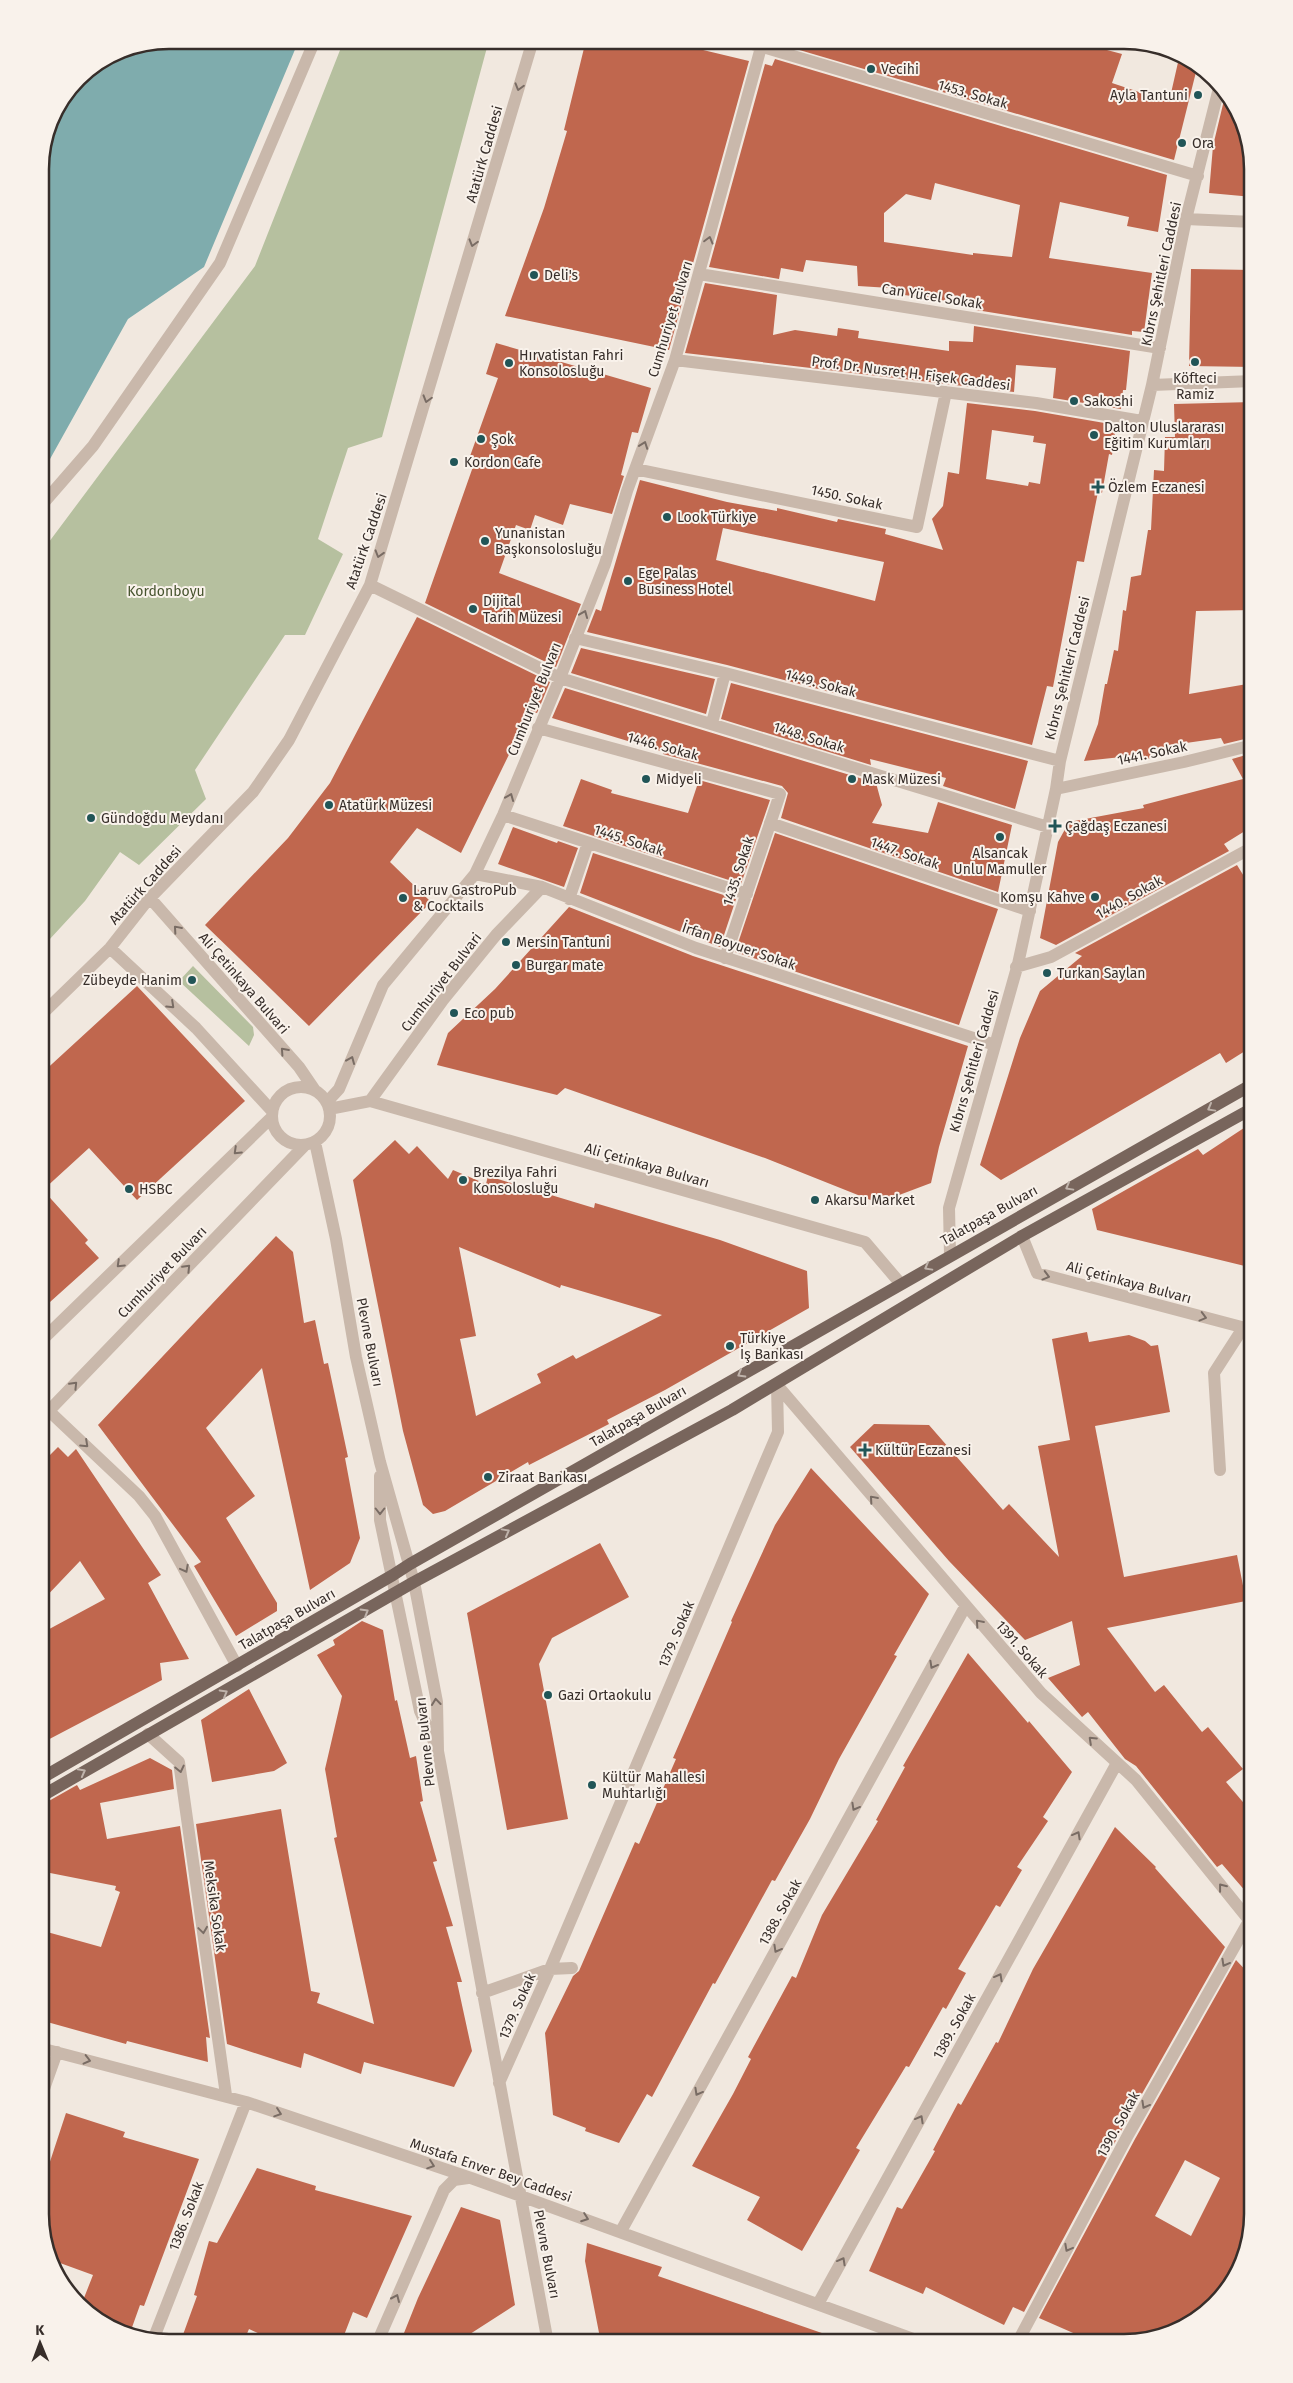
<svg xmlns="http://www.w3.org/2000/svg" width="1293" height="2383" font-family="'Fira Sans',sans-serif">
<rect width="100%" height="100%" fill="#f1e8df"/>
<path fill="#b6c09f" d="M344,40H489L382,437L348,448L318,539L343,554L305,635H285L195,770L206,799L139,865L120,852L85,901L49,940L47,957L40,964V554L255,266Z
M193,966L253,1027L254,1035L249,1046L179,981Z"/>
<path fill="#7facad" d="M168,40H299L204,267L128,319L40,477V160L50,119L78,77L119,50Z"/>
<path fill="#c0674e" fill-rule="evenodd" d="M586,40H679L678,44L749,61L669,350L505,316L544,208L567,131L564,130Z
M780,40H1093L1109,44L1107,50L1122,54L1112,83L1169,102L1179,58L1198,64L1174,160L779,44Z
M775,59L1167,175L1158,232L1127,226L1129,217L1060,202L1049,258L1152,273L1144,332L1132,331V335L976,310V305L890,293V288L858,286L857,266L806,260L803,272L781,268L779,279L709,267L765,64L772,66ZM935,183L1020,205L1012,257L973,253V255L884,242V213L906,194L931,200Z
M1225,96L1243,119L1253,168V197L1209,193L1213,146Z
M1191,269L1253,270V367L1189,366Z
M705,283L777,295L773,335L795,330L837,336L838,328L859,331L858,338L949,351V341L973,342L974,326L1130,351L1126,390H1123L1121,409L1053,398L1056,368L1016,365L1014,392L685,353Z
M496,343L651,388L638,433L632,432L621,475L624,476L612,514L570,504L563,525L535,515L530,530L516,525L499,573L581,604L556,667L425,603L475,461L469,459L498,378L486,374Z
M1253,402V610L1196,611L1189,694L1253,683V737L1224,744L1221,738L1186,743L1181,752L1141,760L1140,755L1084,761L1098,724L1105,684H1107L1114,650L1118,651L1123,610L1126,611L1131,577L1141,575L1148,530H1151L1154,470L1164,471L1165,437H1175L1174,404Z
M967,403L1035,411L1116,425L1112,455L1109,454L1102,493L1098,492L1084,562L1077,561L1053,687L1047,686L1032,745L727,665L587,632L596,609L601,611L640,480L727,502L777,511V508L837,522L838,519L886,529L885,534L943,550L932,519L943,506L948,472L959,474ZM992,430L1034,436L1033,442L1046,444L1040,484L1029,482L1028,486L986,479ZM723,528L884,562L875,601L716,560Z
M417,617L550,682L537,713L534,712L522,735L519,734L461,853L417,828L390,862L431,902L309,1026L205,925L288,838L330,783Z
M581,648L715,679L706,714L571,673Z
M731,683L1028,761L1015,809L943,786L946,778L870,759L871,765L721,719Z
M565,688L876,783L882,805L872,823L928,833L938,802L1012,825L998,892L781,818L788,793L782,786L663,754L664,752L552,718Z
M1253,753V826L1224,844L1229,851L1056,945L1040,938L1058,842L1069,822L1144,808L1143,805L1243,779L1232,759Z
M581,779L612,790L611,793L688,813L699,780L770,800L741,884L563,826Z
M513,827L557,843L558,841L578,848L564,887L498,864Z
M775,833L998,909L959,1025L735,952Z
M593,853L736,899L720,947L580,893Z
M1237,865L1253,891V1046L1226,1063L1220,1053L1001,1180L980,1165L1020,1038L1040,991L1082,956L1075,953Z
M569,907L693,956L968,1046L939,1147L931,1183L878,1203L765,1158L565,1088L557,1095L437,1065L448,1033L495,989Z
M137,986L245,1101L137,1200L89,1148L43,1190L88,1240L85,1243L99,1258L40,1311V1075Z
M1253,1122V1268L1097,1230L1092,1209L1198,1149L1203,1155Z
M395,1140L409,1154L417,1146L448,1179L453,1170L486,1184L488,1176L594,1208L595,1203L720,1240L807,1271L809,1308L665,1390L607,1420L609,1424L529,1465L528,1462L445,1511L433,1514L423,1505L403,1431L353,1180ZM459,1247L560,1288L561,1285L662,1315L576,1359L573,1355L537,1374L541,1383L476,1416L460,1339L476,1336Z
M276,1236L293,1252L304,1323L315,1320L324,1364L328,1363L348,1457L345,1458L360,1538L350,1563L310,1590L262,1368L206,1428L255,1496L226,1518L277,1603V1611L236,1636L194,1566L201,1562L98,1425Z
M1087,1332L1089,1342L1129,1335L1145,1341L1151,1346L1158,1345L1170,1412L1095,1426L1124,1577L1237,1555L1246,1601L1107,1628L1155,1692L1164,1685L1202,1732L1208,1727L1243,1769L1226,1782L1253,1814V1900L1222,1864L1217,1867L1136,1766L1125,1759L1088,1712L1082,1717L1048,1678L1080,1665L1072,1621L1025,1640L949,1561L850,1447L874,1424L929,1425L1003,1510L1009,1504L1059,1557L1038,1446L1070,1440L1052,1339Z
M58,1447L68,1457L76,1449L161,1575L148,1583L189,1659L160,1663L162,1680L40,1744V1634L105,1599L80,1561L40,1603V1465Z
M811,1468L929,1594L894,1655L897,1656L839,1759L810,1819L775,1881L772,1880L715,1984L713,1983L652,2097L647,2094L619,2143L585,2131L586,2128L553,2115L545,2033L573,1976L579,1971L635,1842L639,1844L676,1759L673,1758L732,1622L731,1621L775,1525Z
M600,1543L629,1597L552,1638L539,1664L568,1819L507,1830L467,1613Z
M362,1621L383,1630L395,1701L397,1700L410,1758L416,1756L423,1801L420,1802L437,1861L433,1862L453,1926L446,1927L462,1982H457L472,2051L454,2087L364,2062L361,2074L304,2053L301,2068L227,2044L196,1824L281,1809L311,1991L320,1993L317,2003L374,2024L334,1838L337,1837L325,1769L342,1696L317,1655L335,1645L333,1640Z
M968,1653L1028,1723L1029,1721L1072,1772L1043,1817L1048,1821L1017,1867L1022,1870L1000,1907L996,1905L958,1969L966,1973L946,2009L943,2007L909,2067L906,2066L856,2148L860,2150L802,2251L747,2220L760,2197L692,2166L733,2094L751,2059L748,2057L792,1976L796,1978L822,1915L878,1821L876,1820L905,1767L903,1766Z
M249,1689L287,1763L274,1771L212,1782L201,1720Z
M150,1758L172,1770L174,1789L100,1803L107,1839L180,1826L210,2038L206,2037L208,2062L127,2041L126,2044L40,2020V1930L101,1947L120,1892L115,1890L116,1886L40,1871V1806L77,1785L80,1790Z
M1115,1827L1156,1867L1155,1868L1225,1947L1121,2131L1024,2312L1013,2307L1004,2325L926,2287L923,2294L869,2271L897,2207L902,2209L935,2151L933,2150L958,2103L961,2105L996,2042L998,2043L1033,1969Z
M1236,1960L1253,1978V2215L1231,2286L1174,2333L1125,2343H1096L1039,2318L1135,2139ZM1185,2160L1220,2178L1191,2236L1155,2216Z
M66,2113L125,2132L123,2137L199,2159L144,2306L140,2305L130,2333L97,2321L82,2303L93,2275L49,2259L40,2215V2192Z
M257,2168L316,2186L315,2190L412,2216L367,2318L353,2312L341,2343H279L249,2329L243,2343H180L197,2296L194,2295L209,2241L217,2243Z
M461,2207L500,2220L515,2305L456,2343H400L418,2298Z
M587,2243L662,2267L658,2276L842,2340L841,2343H601L585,2261Z"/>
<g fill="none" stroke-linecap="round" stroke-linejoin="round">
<path stroke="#c9b8ab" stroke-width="12" d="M739,40L1198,176
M1186,219L1253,222
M699,274L1160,348
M675,360L1036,403L1142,421
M1152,385L1253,381
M635,469L917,527L946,392
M40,507L93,446L220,263L315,40
M370,585L560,678L1048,827
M575,638L725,673L1060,761
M712,723L725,673
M538,728L780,794L725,958
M1056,789L1184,762L1253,745
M503,815L747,894
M770,823L1030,911
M475,874L542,887L696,948L995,1045
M150,898L299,1067L314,1089
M569,899L588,843
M110,948L196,1028L272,1111
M1016,967L1051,957L1253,847
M40,1016L110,948L147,901L253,792L289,740L370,585L533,40
M272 1116a29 29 0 1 1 58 0a29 29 0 1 1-58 0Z
M370,1101L443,1000L496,935L542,887
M327,1102L339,1089L383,985L475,874L503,815L560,678L605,564L627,491L675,360L763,40
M329,1109L370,1101L865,1242L900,1283
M315,1142L336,1239L356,1357L380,1462L414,1582L437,1702L438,1751L548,2343
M1022,1236L1037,1273L1253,1330
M950,1255L949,1208L1018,964L1056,789L1060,761L1152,385L1186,219L1219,88
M40,1342L272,1117
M777,1385L1041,1693L1136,1780L1253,1925
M49,1411L139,1496L155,1516L237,1666
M40,1420L305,1145
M1220,1470L1214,1373L1243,1328
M380,1476V1520L420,1711L435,1744
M148,1734L179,1762L226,2095
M482,1993L550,1969L572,1968
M40,2048L246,2102L471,2178L924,2343
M499,2083L550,1969L778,1432L777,1385
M40,2100L57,2052
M621,2231L965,1607
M818,2304L1117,1763
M153,2340L246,2102
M377,2343L444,2190L454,2180L468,2178
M1017,2343L1128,2135L1249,1921"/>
<path stroke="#78655c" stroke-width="12" d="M40,1779L393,1575L410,1564L1253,1084
M40,1797L414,1582L732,1410L1022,1236L1253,1108"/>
</g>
<defs><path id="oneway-chevron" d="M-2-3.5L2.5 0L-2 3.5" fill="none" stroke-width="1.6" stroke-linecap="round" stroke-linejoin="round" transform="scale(1.25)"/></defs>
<g stroke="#796c64">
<use href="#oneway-chevron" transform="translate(519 87) rotate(106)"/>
<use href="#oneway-chevron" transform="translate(709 240) rotate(-75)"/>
<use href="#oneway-chevron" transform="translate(473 243) rotate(106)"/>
<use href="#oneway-chevron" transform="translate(427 399) rotate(106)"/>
<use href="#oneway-chevron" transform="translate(644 445) rotate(-70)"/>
<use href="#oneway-chevron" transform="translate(379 554) rotate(107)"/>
<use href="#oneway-chevron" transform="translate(584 614) rotate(-68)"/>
<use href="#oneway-chevron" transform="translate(510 797) rotate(-68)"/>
<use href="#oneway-chevron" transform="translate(177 929) rotate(-131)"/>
<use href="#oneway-chevron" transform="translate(171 1005) rotate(43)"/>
<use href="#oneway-chevron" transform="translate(284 1051) rotate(-132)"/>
<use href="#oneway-chevron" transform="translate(351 1060) rotate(-67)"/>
<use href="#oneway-chevron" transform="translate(237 1151) rotate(136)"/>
<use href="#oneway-chevron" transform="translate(120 1264) rotate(136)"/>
<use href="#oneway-chevron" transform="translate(187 1268) rotate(-46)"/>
<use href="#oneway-chevron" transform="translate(1046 1276) rotate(15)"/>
<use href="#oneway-chevron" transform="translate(1203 1317) rotate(15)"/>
<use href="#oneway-chevron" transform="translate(74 1385) rotate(-46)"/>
<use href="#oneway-chevron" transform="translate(85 1444) rotate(43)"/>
<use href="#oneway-chevron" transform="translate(873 1499) rotate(-131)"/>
<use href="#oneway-chevron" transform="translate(380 1511) rotate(90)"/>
<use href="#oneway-chevron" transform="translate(185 1569) rotate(62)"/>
<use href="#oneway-chevron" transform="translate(979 1623) rotate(-131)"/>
<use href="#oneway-chevron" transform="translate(933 1665) rotate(119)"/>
<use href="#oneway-chevron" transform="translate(436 1702) rotate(-96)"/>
<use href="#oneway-chevron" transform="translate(1092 1740) rotate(-137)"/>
<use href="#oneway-chevron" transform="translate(180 1769) rotate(77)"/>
<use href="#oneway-chevron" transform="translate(855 1807) rotate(119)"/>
<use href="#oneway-chevron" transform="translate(1077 1835) rotate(-61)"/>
<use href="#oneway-chevron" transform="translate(1222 1887) rotate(-128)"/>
<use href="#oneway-chevron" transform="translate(203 1930) rotate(82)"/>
<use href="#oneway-chevron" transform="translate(777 1949) rotate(119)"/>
<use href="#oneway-chevron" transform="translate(1225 1963) rotate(119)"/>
<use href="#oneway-chevron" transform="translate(999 1977) rotate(-61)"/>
<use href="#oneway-chevron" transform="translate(87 2060) rotate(14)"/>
<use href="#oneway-chevron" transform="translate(698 2092) rotate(119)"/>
<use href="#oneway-chevron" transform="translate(1145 2105) rotate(119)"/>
<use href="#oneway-chevron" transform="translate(278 2113) rotate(19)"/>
<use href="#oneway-chevron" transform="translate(920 2119) rotate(-61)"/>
<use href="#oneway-chevron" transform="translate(431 2165) rotate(19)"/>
<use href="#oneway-chevron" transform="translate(585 2218) rotate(20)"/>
<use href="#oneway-chevron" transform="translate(1068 2248) rotate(118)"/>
<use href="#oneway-chevron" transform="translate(842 2261) rotate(-61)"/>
<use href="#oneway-chevron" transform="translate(396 2298) rotate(-66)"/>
</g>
<g stroke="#bfb3ab">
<use href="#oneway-chevron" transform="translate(1211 1108) rotate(151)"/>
<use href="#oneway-chevron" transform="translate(1069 1187) rotate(151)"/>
<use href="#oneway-chevron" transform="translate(928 1267) rotate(151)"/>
<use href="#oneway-chevron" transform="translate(741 1374) rotate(150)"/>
<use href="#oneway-chevron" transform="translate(506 1532) rotate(-29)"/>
<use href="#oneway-chevron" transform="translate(365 1612) rotate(-31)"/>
<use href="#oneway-chevron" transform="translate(224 1693) rotate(-30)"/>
<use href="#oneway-chevron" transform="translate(82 1772) rotate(-28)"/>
</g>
<g fill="#215557" stroke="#f9f2eb" stroke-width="2">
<circle cx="871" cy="69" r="5"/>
<circle cx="1198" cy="95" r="5"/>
<circle cx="1182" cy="143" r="5"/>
<circle cx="534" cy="275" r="5"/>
<circle cx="1195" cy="362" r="5"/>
<circle cx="509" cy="363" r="5"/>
<circle cx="1074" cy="401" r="5"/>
<circle cx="1094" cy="435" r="5"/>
<circle cx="481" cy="439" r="5"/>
<circle cx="454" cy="462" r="5"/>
<path d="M1095.5 479.5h5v5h5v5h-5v5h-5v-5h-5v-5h5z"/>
<circle cx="667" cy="517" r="5"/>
<circle cx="485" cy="541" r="5"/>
<circle cx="628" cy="581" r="5"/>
<circle cx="473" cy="609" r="5"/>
<circle cx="646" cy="779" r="5"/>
<circle cx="852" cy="779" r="5"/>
<circle cx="329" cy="805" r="5"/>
<circle cx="91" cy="818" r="5"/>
<path d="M1052.5 818.5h5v5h5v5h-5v5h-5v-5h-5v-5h5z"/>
<circle cx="1000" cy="837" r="5"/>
<circle cx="1095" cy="897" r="5"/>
<circle cx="403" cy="898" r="5"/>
<circle cx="506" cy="942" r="5"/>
<circle cx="516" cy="965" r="5"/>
<circle cx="1047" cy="973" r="5"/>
<circle cx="192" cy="980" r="5"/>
<circle cx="454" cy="1013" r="5"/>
<circle cx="463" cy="1180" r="5"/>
<circle cx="129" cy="1189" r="5"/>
<circle cx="815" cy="1200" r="5"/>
<circle cx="730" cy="1346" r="5"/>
<path d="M862.5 1442.5h5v5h5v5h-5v5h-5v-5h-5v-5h5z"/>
<circle cx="488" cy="1477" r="5"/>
<circle cx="548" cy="1695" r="5"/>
<circle cx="592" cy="1785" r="5"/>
</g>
<g text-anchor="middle" stroke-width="4" stroke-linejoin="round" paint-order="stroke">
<g font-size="14" fill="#372e2a" stroke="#f9f2eb" text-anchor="start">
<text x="881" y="74">Vecihi</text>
<text x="1188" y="100" text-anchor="end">Ayla Tantuni</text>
<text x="1192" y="148">Ora</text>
<text x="544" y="280">Deli's</text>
<text x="519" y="360">Hırvatistan Fahri<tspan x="519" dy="16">Konsolosluğu</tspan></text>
<text x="1195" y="383" text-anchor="middle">Köfteci<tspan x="1195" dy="16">Ramiz</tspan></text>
<text x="1084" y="406">Sakoshi</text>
<text x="1104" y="432">Dalton Uluslararası<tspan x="1104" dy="16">Eğitim Kurumları</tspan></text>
<text x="491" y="444">Şok</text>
<text x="464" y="467">Kordon Cafe</text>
<text x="1108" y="492">Özlem Eczanesi</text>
<text x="677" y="522">Look Türkiye</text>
<text x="495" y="538">Yunanistan<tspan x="495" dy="16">Başkonsolosluğu</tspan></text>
<text x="638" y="578">Ege Palas<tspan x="638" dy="16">Business Hotel</tspan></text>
<text x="483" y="606">Dijital<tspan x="483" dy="16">Tarih Müzesi</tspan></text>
<text x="656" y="784">Midyeli</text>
<text x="862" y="784">Mask Müzesi</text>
<text x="339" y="810">Atatürk Müzesi</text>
<text x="101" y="823">Gündoğdu Meydanı</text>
<text x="1065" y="831">Çağdaş Eczanesi</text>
<text x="1000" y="858" text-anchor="middle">Alsancak<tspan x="1000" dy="16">Unlu Mamuller</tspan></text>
<text x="413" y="895">Laruv GastroPub<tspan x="413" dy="16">&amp; Cocktails</tspan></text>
<text x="1085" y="902" text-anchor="end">Komşu Kahve</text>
<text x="516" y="947">Mersin Tantuni</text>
<text x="526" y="970">Burgar mate</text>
<text x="1057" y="978">Turkan Saylan</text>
<text x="182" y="985" text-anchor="end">Zübeyde Hanim</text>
<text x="464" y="1018">Eco pub</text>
<text x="473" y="1177">Brezilya Fahri<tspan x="473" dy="16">Konsolosluğu</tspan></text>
<text x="139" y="1194">HSBC</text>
<text x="825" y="1205">Akarsu Market</text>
<text x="740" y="1343">Türkiye<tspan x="740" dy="16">İş Bankası</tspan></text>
<text x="875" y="1455">Kültür Eczanesi</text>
<text x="498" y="1482">Ziraat Bankası</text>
<text x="558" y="1700">Gazi Ortaokulu</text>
<text x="602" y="1782">Kültür Mahallesi<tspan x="602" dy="16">Muhtarlığı</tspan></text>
</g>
<g font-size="14" fill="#372e2a" stroke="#f9f2eb">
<text transform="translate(973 94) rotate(16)" y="5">1453. Sokak</text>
<text transform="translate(484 154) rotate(-74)" y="5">Atatürk Caddesi</text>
<text transform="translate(1161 274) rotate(-78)" y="5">Kıbrıs Şehitleri Caddesi</text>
<text transform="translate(932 296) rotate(9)" y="5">Can Yücel Sokak</text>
<text transform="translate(670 319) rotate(-73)" y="5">Cumhuriyet Bulvarı</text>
<text transform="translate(911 373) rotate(7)" y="5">Prof. Dr. Nusret H. Fişek Caddesi</text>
<text transform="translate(847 497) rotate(12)" y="5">1450. Sokak</text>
<text transform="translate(366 541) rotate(-71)" y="5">Atatürk Caddesi</text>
<text transform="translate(1067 668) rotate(-76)" y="5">Kıbrıs Şehitleri Caddesi</text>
<text transform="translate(821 683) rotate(15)" y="5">1449. Sokak</text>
<text transform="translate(534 699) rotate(-68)" y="5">Cumhuriyet Bulvarı</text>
<text transform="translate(809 737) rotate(17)" y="5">1448. Sokak</text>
<text transform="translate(663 746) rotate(15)" y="5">1446. Sokak</text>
<text transform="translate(1152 753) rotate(-12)" y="5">1441. Sokak</text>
<text transform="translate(629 840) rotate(18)" y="5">1445. Sokak</text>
<text transform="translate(905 853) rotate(19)" y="5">1447. Sokak</text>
<text transform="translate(738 871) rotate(-72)" y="5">1435. Sokak</text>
<text transform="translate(145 885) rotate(-48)" y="5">Atatürk Caddesi</text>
<text transform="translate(1129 897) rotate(-29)" y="5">1440. Sokak</text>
<text transform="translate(739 946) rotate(19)" y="5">İrfan Boyuer Sokak</text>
<text transform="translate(441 982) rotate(-52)" y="5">Cumhuriyet Bulvari</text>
<text transform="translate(244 983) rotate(49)" y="5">Ali Çetinkaya Bulvari</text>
<text transform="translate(974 1061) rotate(-74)" y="5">Kıbrıs Şehitleri Caddesi</text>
<text transform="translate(647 1165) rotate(16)" y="5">Ali Çetinkaya Bulvarı</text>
<text transform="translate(989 1215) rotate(-29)" y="5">Talatpaşa Bulvarı</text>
<text transform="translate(162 1272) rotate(-46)" y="5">Cumhuriyet Bulvarı</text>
<text transform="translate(1129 1282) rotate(15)" y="5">Ali Çetinkaya Bulvarı</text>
<text transform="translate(370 1342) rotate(79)" y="5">Plevne Bulvarı</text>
<text transform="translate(638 1416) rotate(-30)" y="5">Talatpaşa Bulvarı</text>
<text transform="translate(287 1619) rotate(-30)" y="5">Talatpaşa Bulvarı</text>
<text transform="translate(676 1634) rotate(-67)" y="5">1379. Sokak</text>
<text transform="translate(1022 1649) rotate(49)" y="5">1391. Sokak</text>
<text transform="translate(425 1742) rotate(-96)" y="5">Plevne Bulvarı</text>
<text transform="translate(215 1906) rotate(82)" y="5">Meksika Sokak</text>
<text transform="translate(780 1912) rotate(-61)" y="5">1388. Sokak</text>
<text transform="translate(517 2006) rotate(-66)" y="5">1379. Sokak</text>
<text transform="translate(954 2026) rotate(-61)" y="5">1389. Sokak</text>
<text transform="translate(1118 2124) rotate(-61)" y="5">1390. Sokak</text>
<text transform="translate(491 2170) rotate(19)" y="5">Mustafa Enver Bey Caddesi</text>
<text transform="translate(186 2216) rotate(-69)" y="5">1386. Sokak</text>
<text transform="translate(547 2254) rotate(79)" y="5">Plevne Bulvarı</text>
</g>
<g font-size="14" fill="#47542f" stroke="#f9f2eb">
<text x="166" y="596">Kordonboyu</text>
</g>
</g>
<path d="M0 0H1293V2383H0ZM169 49H1124A120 120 0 0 1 1244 169V2214A120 120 0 0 1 1124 2334H169A120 120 0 0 1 49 2214V169A120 120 0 0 1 169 49Z" fill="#f9f2eb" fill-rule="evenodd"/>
<path fill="none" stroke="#372e2a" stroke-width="2.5" d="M169 49H1124A120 120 0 0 1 1244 169V2214A120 120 0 0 1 1124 2334H169A120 120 0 0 1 49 2214V169A120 120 0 0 1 169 49Z"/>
<g transform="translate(40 2343) rotate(359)" stroke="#f9f2eb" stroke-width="4" paint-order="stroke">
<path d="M0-4L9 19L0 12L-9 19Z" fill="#372e2a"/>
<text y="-8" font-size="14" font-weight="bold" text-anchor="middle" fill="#372e2a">K</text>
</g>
</svg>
